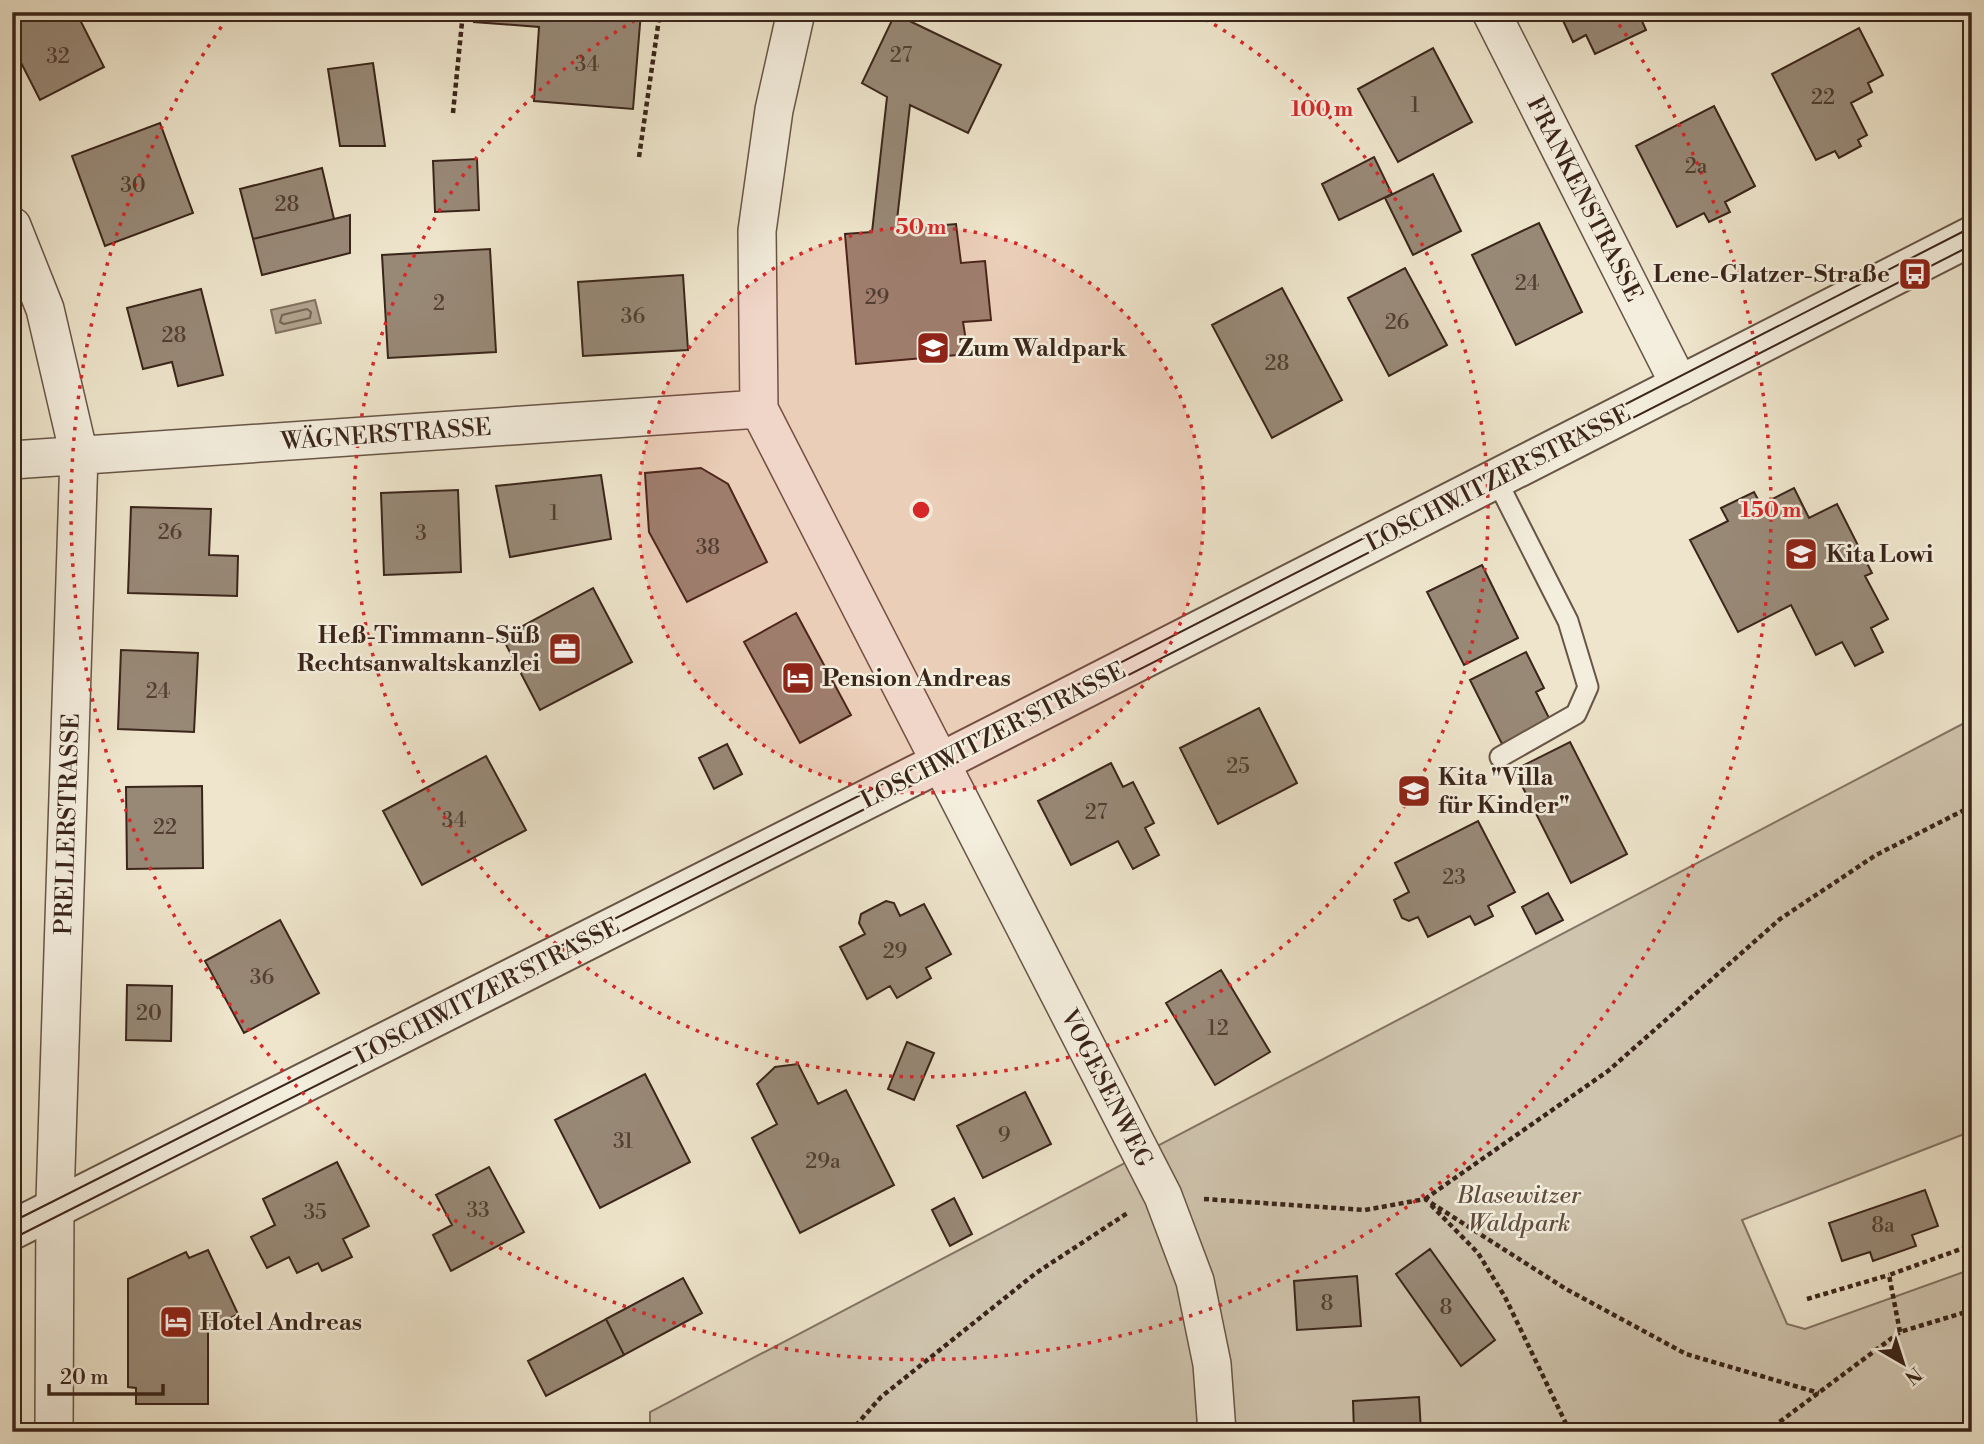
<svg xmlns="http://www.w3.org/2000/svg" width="1984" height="1444" font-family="'Libre Bodoni',serif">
<rect width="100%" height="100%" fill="#eee5cc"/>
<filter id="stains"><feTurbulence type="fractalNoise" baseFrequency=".00286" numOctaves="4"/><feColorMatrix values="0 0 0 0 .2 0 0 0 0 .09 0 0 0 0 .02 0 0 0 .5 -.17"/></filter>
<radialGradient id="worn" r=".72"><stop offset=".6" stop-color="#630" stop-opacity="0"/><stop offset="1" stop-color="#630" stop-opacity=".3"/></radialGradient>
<path fill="#cfc4ae" stroke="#847464" stroke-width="2" d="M1972,719V1131L1742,1220L1787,1324L1805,1329L1972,1269V1432H650V1412Z"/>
<path fill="#b1a48f" stroke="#817160" stroke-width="2" d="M315,300L321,323L276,333L271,310Z"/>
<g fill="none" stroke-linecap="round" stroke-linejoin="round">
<path stroke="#766454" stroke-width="2" d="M307,309L311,312L310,318L284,324L280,322L282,315Z"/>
</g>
<path fill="#988977" stroke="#3a251a" stroke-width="2" d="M31,12H76L104,67L40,100L12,45V22Z
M475,12H641L633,109L534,101L539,27L474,22Z
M1559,12H1638L1646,30L1595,54L1586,35L1573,42Z
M895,14L1001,65L968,133L910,105L896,229L956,224L961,263L985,261L991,320L963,322L968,354L856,364L845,234L872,232L887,97L862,83Z
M1859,28L1883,75L1868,83L1872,92L1851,103L1867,135L1858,140L1861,146L1839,158L1835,151L1816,160L1772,74Z
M1433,48L1472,122L1398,162L1358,89Z
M373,63L385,146H340L328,69Z
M1714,106L1755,186L1725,202L1730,212L1709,222L1704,213L1677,227L1636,146Z
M160,123L193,213L105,246L72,156Z
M1374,157L1392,194L1339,220L1322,184Z
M477,159L479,210L435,212L433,161Z
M322,168L334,219L253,239L240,189Z
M1433,174L1461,231L1413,255L1385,198Z
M350,215V253L262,275L253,239Z
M1539,223L1582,312L1516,345L1472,255Z
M490,249L496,352L388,358L382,255Z
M1405,268L1447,345L1389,376L1348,298Z
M683,275L688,350L583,356L578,282Z
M1282,288L1342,400L1272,438L1212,325Z
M201,289L223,375L178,386L172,362L143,369L127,308Z
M701,468L728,484L767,562L687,602L649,532L645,473Z
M601,475L611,539L510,557L496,486Z
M1794,488L1809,518L1837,504L1872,573L1865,576L1888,619L1871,628L1883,652L1855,666L1842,642L1816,655L1791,605L1738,632L1690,540L1728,521L1721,508L1754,492L1761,505Z
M458,490L461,572L384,575L381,493Z
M131,507L211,509L209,555L238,556L237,596L128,593Z
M12,538L14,540L16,617H12Z
M1482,565L1518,638L1464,665L1427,592Z
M593,588L632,662L540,710L502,637Z
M796,613L851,715L800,743L744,642Z
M121,650L198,653L194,732L118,729Z
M1526,652L1544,688L1536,692L1550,720L1502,744L1470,680Z
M1259,708L1297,783L1218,824L1180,748Z
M1570,742L1627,854L1571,883L1514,770Z
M727,744L742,774L714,789L699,758Z
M486,756L526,830L422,885L383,811Z
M1111,763L1123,787L1133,782L1154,823L1145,828L1159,855L1133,869L1118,841L1071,865L1038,801Z
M202,786L203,868L127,869L126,787Z
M1478,821L1515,892L1488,906L1493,916L1475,925L1470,916L1428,937L1418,917L1409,921L1402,918L1394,900L1409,892L1395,863Z
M1548,893L1563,920L1536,934L1522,907Z
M886,901L894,903L900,916L924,904L951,954L926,968L931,978L897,998L890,986L867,999L840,947L865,934L859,923L861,914Z
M280,920L319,993L244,1033L205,961Z
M1221,970L1270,1052L1215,1085L1166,1003Z
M127,985L172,986L171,1041L126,1040Z
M907,1042L934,1053L914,1100L888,1089Z
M798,1064L818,1104L846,1090L894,1185L800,1233L752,1138L777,1124L757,1084L775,1067Z
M645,1074L690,1162L600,1208L555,1120Z
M1025,1092L1051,1144L983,1178L957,1126Z
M337,1162L369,1226L343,1239L352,1257L322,1271L318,1263L297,1273L289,1257L267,1268L251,1237L275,1225L263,1199Z
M489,1167L524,1232L451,1271L433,1235L452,1225L436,1195Z
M1925,1190L1938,1226L1912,1235L1916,1246L1873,1261L1870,1252L1842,1261L1829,1223Z
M954,1198L972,1234L950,1246L932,1210Z
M1430,1249L1495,1340L1461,1366L1396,1274Z
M208,1250L238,1314L208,1330V1404H136V1388L128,1387V1279L186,1252L189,1258Z
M1357,1276L1361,1326L1297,1330L1294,1281Z
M683,1278L702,1313L624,1355L606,1319Z
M606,1319L624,1355L546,1396L528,1361Z
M1419,1397L1421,1432H1354L1353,1401Z"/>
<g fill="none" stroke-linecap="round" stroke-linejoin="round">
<defs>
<path id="service" d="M1496,479L1568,621L1588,687L1576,714L1500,757"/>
<path id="minor" d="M796,12L774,110L757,231L759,409L1163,1196L1195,1281L1212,1364L1217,1432
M1491,12L1680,386
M12,226L45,309L79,455L55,1200L54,1432
M12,460L759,409"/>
<path id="tertiary" d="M12,1230L941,762L1972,236"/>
</defs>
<use href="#service" stroke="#675546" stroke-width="23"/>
<use href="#minor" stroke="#675546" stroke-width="40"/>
<use href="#tertiary" stroke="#675546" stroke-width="42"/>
<path stroke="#3a251a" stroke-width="4.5" stroke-dasharray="5 3.5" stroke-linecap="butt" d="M453,113L463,12
M639,157L660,12
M1204,1199L1365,1210L1425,1199L1566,1289L1686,1354L1819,1393
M1425,1199L1608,1071L1780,919L1876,855L1972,806
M1431,1205L1478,1253L1505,1297L1570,1432
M1807,1299L1889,1275
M1900,1332L1889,1275L1972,1245
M850,1432L881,1397L1036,1273L1129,1212
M1766,1432L1900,1332L1972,1310"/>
<use href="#service" stroke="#f4eede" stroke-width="19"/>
<use href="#minor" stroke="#f4eede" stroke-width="37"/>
<use href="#tertiary" stroke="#f4eede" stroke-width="38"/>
<path stroke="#3a251a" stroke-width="2" d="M12,1222L938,756L1972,227
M12,1239L944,769L1972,245"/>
</g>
<circle cx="921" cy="510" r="283" fill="#d62828" fill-opacity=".12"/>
<g fill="none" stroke="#d62828" stroke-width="3.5" stroke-dasharray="3.5 7">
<circle cx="921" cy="510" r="283"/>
<path d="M1196 14A567 567 0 1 1 646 14"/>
<path d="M1613 16A850 850 0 1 1 229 16"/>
</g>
<defs>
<symbol id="bus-square" viewBox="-11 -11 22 22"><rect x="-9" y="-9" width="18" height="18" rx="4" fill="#8f2418" stroke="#f4eede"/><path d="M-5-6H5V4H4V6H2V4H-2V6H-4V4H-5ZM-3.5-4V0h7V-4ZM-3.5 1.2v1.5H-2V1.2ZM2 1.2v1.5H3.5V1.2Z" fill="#fff"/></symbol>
<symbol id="school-square" viewBox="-11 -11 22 22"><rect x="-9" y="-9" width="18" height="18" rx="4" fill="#8f2418" stroke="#f4eede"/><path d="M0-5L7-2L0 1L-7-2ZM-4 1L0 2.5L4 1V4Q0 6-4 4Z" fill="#fff"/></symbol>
<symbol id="office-square" viewBox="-11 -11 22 22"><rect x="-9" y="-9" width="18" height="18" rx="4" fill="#8f2418" stroke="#f4eede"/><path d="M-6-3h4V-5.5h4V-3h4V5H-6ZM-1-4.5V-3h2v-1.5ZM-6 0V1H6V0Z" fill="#fff"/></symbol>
<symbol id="hotel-square" viewBox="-11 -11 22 22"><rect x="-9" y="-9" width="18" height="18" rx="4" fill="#8f2418" stroke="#f4eede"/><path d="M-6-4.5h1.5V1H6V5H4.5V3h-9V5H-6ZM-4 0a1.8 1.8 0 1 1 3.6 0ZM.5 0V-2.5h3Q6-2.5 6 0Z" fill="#fff"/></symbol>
</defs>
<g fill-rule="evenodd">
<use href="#bus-square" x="1896" y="255" width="38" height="38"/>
<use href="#school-square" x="914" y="329" width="38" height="38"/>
<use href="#school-square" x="1782" y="535" width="38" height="38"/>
<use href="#office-square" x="546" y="630" width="38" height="38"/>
<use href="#hotel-square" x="779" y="659" width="38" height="38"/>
<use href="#school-square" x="1395" y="772" width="38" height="38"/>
<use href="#hotel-square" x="157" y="1303" width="38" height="38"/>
</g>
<g text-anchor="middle" stroke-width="5" stroke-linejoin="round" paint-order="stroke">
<g font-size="21" fill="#523e31">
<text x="901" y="62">27</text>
<text x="58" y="63">32</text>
<text x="587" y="71">34</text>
<text x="1823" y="104">22</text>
<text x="1415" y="112">1</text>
<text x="1696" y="173">2a</text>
<text x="133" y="192">30</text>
<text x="287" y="211">28</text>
<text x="1527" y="290">24</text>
<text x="877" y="304">29</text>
<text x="439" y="310">2</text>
<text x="633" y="323">36</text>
<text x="1397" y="329">26</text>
<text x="174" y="342">28</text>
<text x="1277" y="370">28</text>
<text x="554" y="520">1</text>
<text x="170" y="539">26</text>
<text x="421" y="540">3</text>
<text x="708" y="554">38</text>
<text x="158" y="698">24</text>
<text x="1238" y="773">25</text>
<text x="1096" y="819">27</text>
<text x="454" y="827">34</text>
<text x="165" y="834">22</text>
<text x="1454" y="884">23</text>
<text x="895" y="958">29</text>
<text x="262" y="984">36</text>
<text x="149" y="1020">20</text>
<text x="1218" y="1035">12</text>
<text x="1004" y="1142">9</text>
<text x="623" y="1148">31</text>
<text x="823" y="1168">29a</text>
<text x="478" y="1217">33</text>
<text x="315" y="1219">35</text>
<text x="1883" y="1232">8a</text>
<text x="1327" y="1310">8</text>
<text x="1446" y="1314">8</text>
</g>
<g font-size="24" fill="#3a251a" stroke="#f4eede">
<text transform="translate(1585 199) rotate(63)" y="8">FRANKENSTRASSE</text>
<text transform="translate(386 434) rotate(-4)" y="8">WÄGNERSTRASSE</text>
<text transform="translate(1498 478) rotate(-27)" y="8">LOSCHWITZER STRASSE</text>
<text transform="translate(993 735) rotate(-27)" y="8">LOSCHWITZER STRASSE</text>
<text transform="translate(67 824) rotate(-88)" y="8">PRELLERSTRASSE</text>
<text transform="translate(487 991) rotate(-27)" y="8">LOSCHWITZER STRASSE</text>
<text transform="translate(1107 1088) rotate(63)" y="8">VOGESENWEG</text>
</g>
<g font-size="24" font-weight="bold" fill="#3a251a" stroke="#f4eede" text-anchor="start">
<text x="1890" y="282" text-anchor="end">Lene-Glatzer-Straße</text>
<text x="958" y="356">Zum Waldpark</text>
<text x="1826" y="562">Kita Lowi</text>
<text x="540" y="643" text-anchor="end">Heß-Timmann-Süß<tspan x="540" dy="28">Rechtsanwaltskanzlei</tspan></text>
<text x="822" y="686">Pension Andreas</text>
<text x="1438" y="785">Kita "Villa<tspan x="1438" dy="28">für Kinder"</tspan></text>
<text x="200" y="1330">Hotel Andreas</text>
</g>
<g font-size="24" font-style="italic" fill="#5f4d3f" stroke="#f4eede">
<text x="1519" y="1203">Blasewitzer<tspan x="1519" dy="28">Waldpark</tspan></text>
</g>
</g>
<circle cx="921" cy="510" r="10" fill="#d62828" stroke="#f4eede" stroke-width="3.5"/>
<g font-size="21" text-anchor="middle" font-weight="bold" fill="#d62828" stroke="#f4eede" stroke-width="5" stroke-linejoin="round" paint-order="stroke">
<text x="1322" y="116">100 m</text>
<text x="921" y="234">50 m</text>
<text x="1771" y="517">150 m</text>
</g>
<rect width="1984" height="1444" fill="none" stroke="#eee5cc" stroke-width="42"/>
<rect x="14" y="14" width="1956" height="1416" fill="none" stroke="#3a251a" stroke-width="3.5"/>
<rect x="21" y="21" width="1942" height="1402" fill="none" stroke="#3a251a" stroke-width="2"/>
<g transform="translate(1903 1363) rotate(141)" stroke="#f4eede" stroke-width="5" paint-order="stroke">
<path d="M0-5L12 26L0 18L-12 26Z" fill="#3a251a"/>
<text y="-10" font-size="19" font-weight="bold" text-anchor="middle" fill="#3a251a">N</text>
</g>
<path d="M49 1384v10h114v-10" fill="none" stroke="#3a251a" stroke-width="3.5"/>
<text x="60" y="1384" font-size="21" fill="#3a251a" stroke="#f4eede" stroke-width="5" paint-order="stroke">20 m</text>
<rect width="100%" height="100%" filter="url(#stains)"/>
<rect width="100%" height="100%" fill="url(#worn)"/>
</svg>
